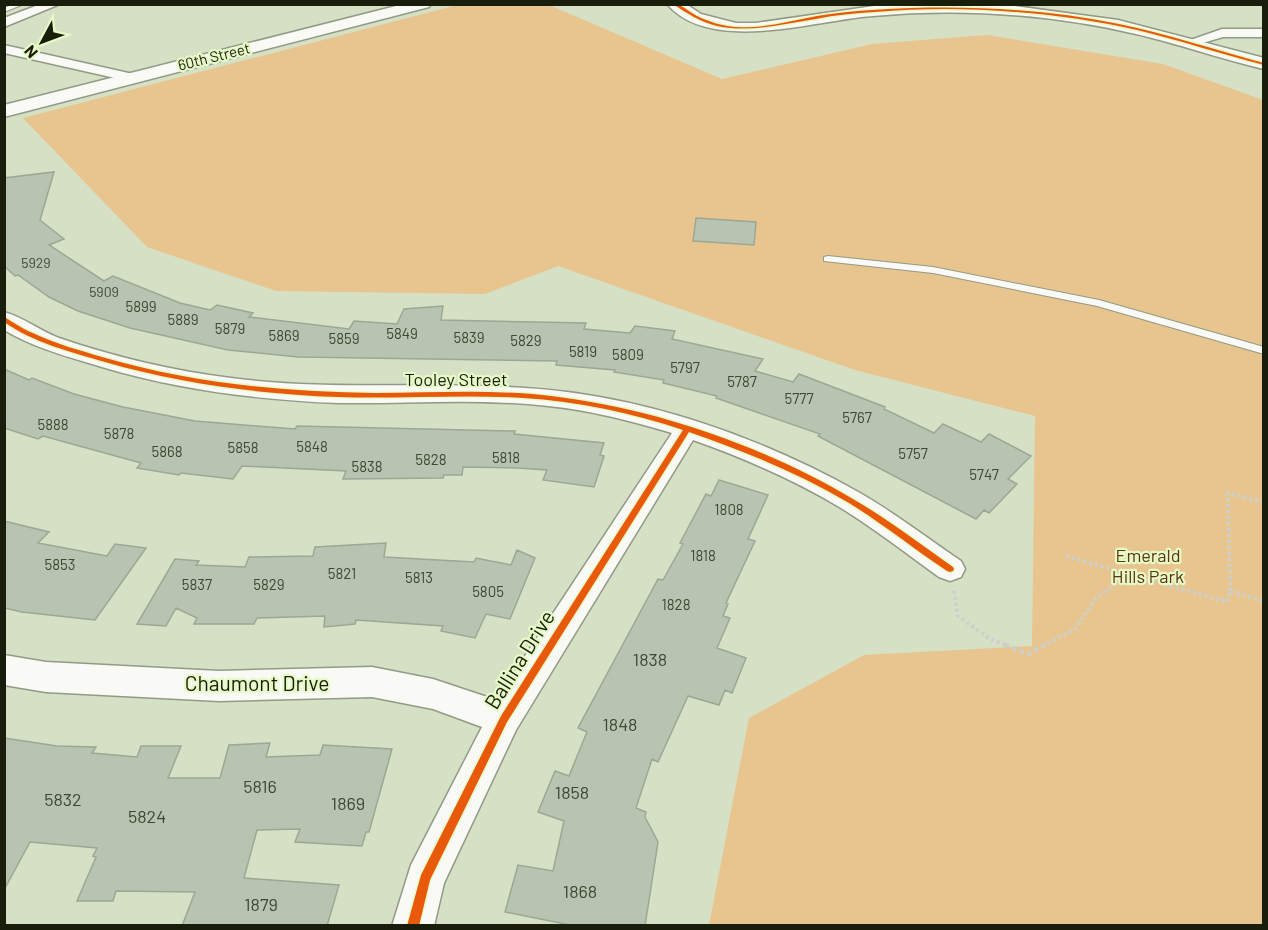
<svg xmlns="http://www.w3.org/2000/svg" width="1268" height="930" font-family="Barlow,sans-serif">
<rect width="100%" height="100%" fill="#d6e0c5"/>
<path fill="#e8c48f" d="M461,4L549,5L722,79L872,44L987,35L1163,64L1263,100V925H709L749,718L864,655L1032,646L1035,416L855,370L558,266L485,294L276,291L147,247L23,118Z"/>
<path fill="#b8c4b1" stroke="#9ca794" stroke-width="1.5" d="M54,172L40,220L64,239L49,245L104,281L113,276L180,303L210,310L217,305L253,313L249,317L349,329L354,321L397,324L404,309L443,306L441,320L586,323L584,329L630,333L635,326L675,331L672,339L763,359L755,371L793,382L799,374L885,407L884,409L934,433L943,424L981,442L989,434L1031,456L1008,479L1017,484L989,513L984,510L976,519L818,436L820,434L716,398L717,396L663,383L664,380L614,372L615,370L556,365L557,361L298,357L228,350L130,328L78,311L49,297L18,275L15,276L4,266V178Z
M696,218L756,222L754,245L693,241Z
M4,369L29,380L32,378L74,394L123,407L195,421L295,429L297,426L515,431L514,434L604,443L600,455L604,456L594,487L543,480L547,470L517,468L463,467L462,475H444L443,478L343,479L346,471L242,466L233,479L181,473L179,475L137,468L141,463L43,436L38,439L4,428Z
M719,480L768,495L748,539L755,541L726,603L728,604L723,616L730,618L717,648L746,658L732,693L725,690L719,705L688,696L658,762L652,759L636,808L646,812L645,817L658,842L645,926H575L505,912L518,865L553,871L564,821L538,812L555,771L569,776L587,732L578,728L658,579L663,580L683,544L680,543L706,494L711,496Z
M4,521L49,532L38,543L107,556L115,544L146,548L95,620L22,612L4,608Z
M386,543L384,557L474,562L476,558L511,565L517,550L535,558L510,619L486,614L475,638L441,631L443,626L356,620L355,624L324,627L325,616L257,618L254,624H194L197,618L176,608L166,626L137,624L175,559L199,561L196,565L245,567L249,557L313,556L315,547Z
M4,738L57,746L96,747L92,753L137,757L141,746H181L168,778H220L229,745L270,743L266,757L320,755L323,745L392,749L369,832H366L362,846L295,842L300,829L257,830L244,878L339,885L327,926H182L195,892L116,891L113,901H77L96,857L93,856L97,848L30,842L4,890Z"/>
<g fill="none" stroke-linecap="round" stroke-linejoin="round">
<defs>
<path id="service" d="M14,4H24L4,12V8Z
M828,256L933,267L1099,300L1264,347V354L1097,306L933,273L824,261V257Z"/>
<path id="minor" d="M41,4H60L4,27V18Z
M1222,29H1264V37H1223L1189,47L1182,43Z
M4,45L133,74L140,78L133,82L4,53Z
M4,312C23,317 40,331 59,338C115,357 173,371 231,378C329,391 427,381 525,388C641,395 759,436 860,493C895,513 927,538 961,561L965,569L961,577L950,581L939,577C907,554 875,529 841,508C794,480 744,458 693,440L516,730L444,883L434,926H392L411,865L482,727L433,709L372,697L219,701L46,692L4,685V655L46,662L219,671L372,667L433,679L496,700L672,433C631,421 590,410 548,406C478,398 408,404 339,403C259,400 179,390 102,367C69,357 34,348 4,330Z"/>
<path id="tertiary" d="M404,4H431L429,7L4,117V105Z
M667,4H686L701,14L736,23H756L874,6H1015L1118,20L1264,58V69C1221,59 1179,44 1136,34C1050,14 961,8 873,16C815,20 711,55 667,4Z"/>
</defs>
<use href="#service" stroke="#929a85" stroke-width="2"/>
<use href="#minor" stroke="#929a85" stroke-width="3"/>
<use href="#tertiary" stroke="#929a85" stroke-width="3"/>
<path stroke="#cdcfc8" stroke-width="4" stroke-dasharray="3 3" stroke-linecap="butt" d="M1066,556L1227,602L1230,591L1264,601
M954,591L958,616L990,639L1009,646
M1230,591L1228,493L1264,502
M1042,646L1075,629L1096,598L1130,574"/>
<path stroke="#cdcfc8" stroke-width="5" stroke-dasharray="4 4" stroke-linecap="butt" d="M1005,645L1028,654L1045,645"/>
<use href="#service" fill="#f9faf6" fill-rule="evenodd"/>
<use href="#minor" fill="#f9faf6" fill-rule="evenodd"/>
<use href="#tertiary" fill="#f9faf6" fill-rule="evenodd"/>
<defs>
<path id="cycleway" d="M673,4C682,4 689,12 697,16C709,22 723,26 736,27C763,29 790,21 817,16C848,11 880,9 911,8C981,6 1051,10 1119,24C1168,34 1215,50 1264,63V65C1221,54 1179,40 1137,30C1097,21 1056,15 1015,12C969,8 921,8 875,12C855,13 835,15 816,19C783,24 751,33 717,26C701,22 686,13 673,4Z
M4,317C15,323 24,330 35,334C56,344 79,350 102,357C191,383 282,392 375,393C434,393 493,389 551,396C654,408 764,446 853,499C888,519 920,544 953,567L954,569L953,571L950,572L947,571C914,549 883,524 849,503C798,473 744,451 689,432L507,722L430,880L419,926H407L421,875L501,716L683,430C632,413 577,401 523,398C462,394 400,399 338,397C259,394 181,384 105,362C71,352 34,343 4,322Z"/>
</defs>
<use href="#cycleway" stroke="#e7f9c6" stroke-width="3"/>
<use href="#cycleway" fill="#e8590c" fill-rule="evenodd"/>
</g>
<g text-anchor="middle" stroke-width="4.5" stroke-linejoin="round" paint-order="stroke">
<g font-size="14" fill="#404834">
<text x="36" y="268">5929</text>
<text x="104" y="297">5909</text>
</g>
<g font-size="15" fill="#181e0b" stroke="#e7f9c6">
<text transform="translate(214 57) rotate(-14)" y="5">60th Street</text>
</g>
<g font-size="15" fill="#404834">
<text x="141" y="312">5899</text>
<text x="183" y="325">5889</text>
<text x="230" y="334">5879</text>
<text x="402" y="339">5849</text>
<text x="284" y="341">5869</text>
<text x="469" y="343">5839</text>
<text x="344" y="344">5859</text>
<text x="526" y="346">5829</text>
<text x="583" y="357">5819</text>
<text x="628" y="360">5809</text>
<text x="685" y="373">5797</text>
<text x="742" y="387">5787</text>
<text x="799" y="404">5777</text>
<text x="857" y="423">5767</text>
<text x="53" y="430">5888</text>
<text x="119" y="439">5878</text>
<text x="312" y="452">5848</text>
<text x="243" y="453">5858</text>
<text x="167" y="457">5868</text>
<text x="913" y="459">5757</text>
<text x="506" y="463">5818</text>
<text x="431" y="465">5828</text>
<text x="367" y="472">5838</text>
<text x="984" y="480">5747</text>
<text x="729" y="515">1808</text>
<text x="703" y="561">1818</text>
<text x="60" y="570">5853</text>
<text x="342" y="579">5821</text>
<text x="419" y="583">5813</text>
<text x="197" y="590">5837</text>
<text x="269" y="590">5829</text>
<text x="488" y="597">5805</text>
<text x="676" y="610">1828</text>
</g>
<g font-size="18" fill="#181e0b" stroke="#e7f9c6">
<text x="456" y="386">Tooley Street</text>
</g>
<g font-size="18" fill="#5c370e" stroke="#e7f9c6">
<text x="1148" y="562">Emerald<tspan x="1148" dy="21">Hills Park</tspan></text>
</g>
<g font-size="18" fill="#404834">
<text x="650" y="666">1838</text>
<text x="620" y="731">1848</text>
<text x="260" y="793">5816</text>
<text x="572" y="799">1858</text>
<text x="63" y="806">5832</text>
<text x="348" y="810">1869</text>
<text x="147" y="823">5824</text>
<text x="580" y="898">1868</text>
<text x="261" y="911">1879</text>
</g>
<g font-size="21" fill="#181e0b" stroke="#e7f9c6">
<text transform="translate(520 660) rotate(-58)" y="7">Ballina Drive</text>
<text x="257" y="691">Chaumont Drive</text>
</g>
</g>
<rect width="1268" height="930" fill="none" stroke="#181e0b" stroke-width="12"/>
<g transform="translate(42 42) rotate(229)" stroke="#e7f9c6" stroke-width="4.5" paint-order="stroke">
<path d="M0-4.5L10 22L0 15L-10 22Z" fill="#181e0b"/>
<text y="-9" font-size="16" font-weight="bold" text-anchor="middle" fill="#181e0b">N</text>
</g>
</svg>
